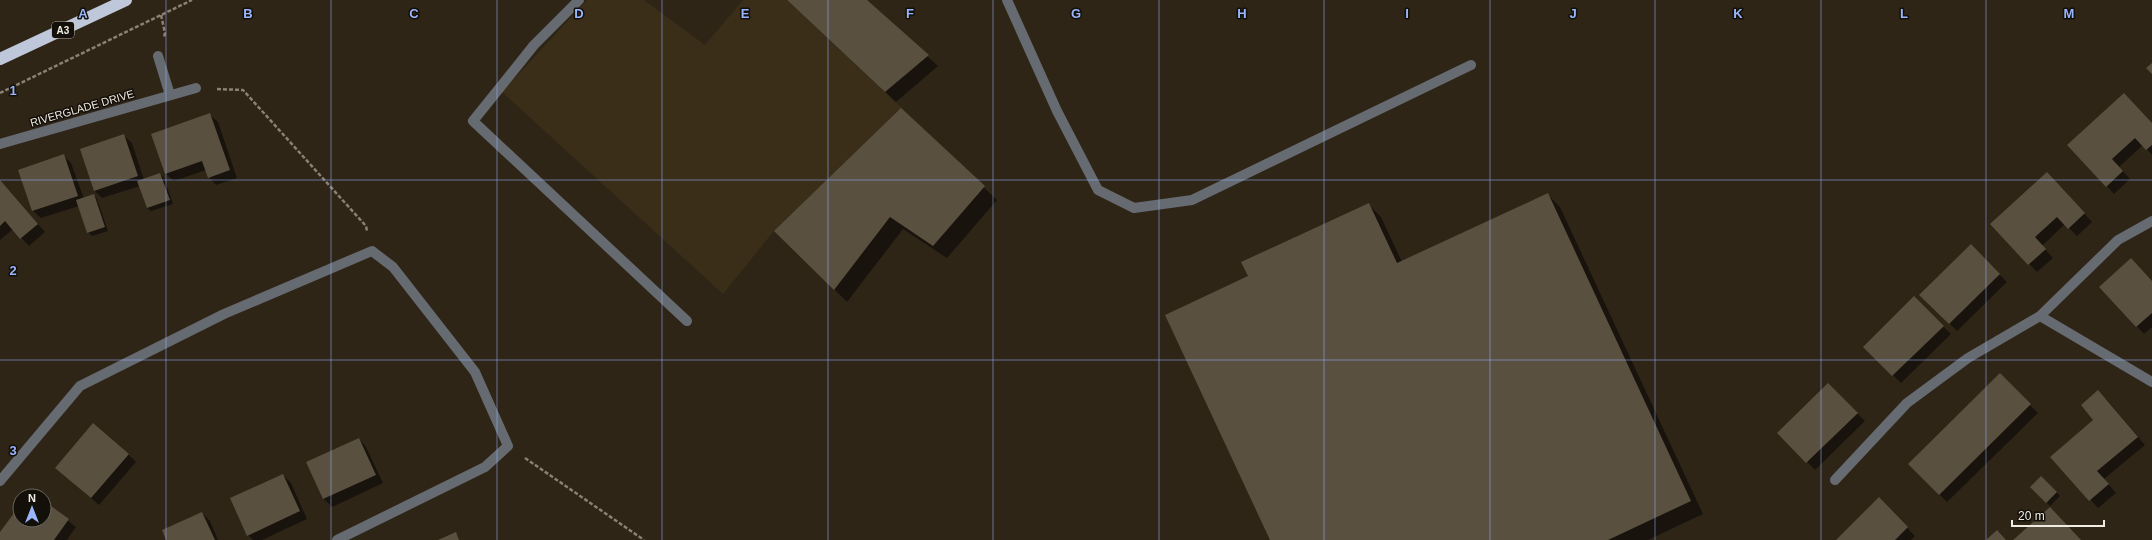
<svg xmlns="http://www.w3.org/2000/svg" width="2152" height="540" font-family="Helvetica,sans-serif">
<rect width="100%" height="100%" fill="#2e2517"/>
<path fill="#3a2e19" d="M587,0H644L705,45L743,0H787L985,186L933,246L890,217L834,290L774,231L723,294L502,92Z"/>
<path fill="#0007" d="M787,0H865L938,66L896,102Z
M901,109L997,200L947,258L903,229L847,302L776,231Z
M210,115L218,122L237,178L216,185L209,177L206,170L174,181L166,174Z
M2152,124V155L2143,145L2119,167L2130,179L2114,194L2069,145Z
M124,136L132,143L144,180L160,174L164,178L173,204L151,211L147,208L140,186L102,198L95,191Z
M63,155L71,163L84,199L94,195L97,199L108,231L92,236L88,232L79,206L41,218L33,211Z
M0,181L45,232L29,246L13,229L0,240Z
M2054,181L2092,222L2077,236L2065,224L2042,246L2053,258L2037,272L1991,224Z
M1547,194L1560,207L1703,514L1648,540H1271L1249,276L1368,204L1381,217L1402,262Z
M1971,246L2007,282L1957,331L1921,295Z
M2152,282V327L2144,334L2100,287Z
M1914,297L1951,334L1901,383L1864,347Z
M2000,375L2038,413L1947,502L1909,464Z
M1828,384L1865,421L1815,470L1778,433Z
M2106,399L2145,445L2104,479L2116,493L2098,508L2052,457L2095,420Z
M359,439L366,447L383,483L332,507L324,499L307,462Z
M128,454L136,462L99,505L56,468Z
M283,475L291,483L307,519L262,540H253L248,535Z
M2041,477L2060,496L2050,506L2032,487Z
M1879,499L1915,536L1911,540H1837Z
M44,502L76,527L67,540H0V534L20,507V520H44Z
M202,513L210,521L218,540H168Z"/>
<path fill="#595040" d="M787,0H867L929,55L885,92Z
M2152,63V74L2146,68Z
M2124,93L2152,123V145L2146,150L2135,138L2112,159L2123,171L2106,187L2067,145Z
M901,108L985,186L933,246L890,217L834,290L774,231Z
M210,113L230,170L208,178L202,161L165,174L151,134Z
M124,134L138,176L94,191L80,149Z
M64,154L78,196L32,211L18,170Z
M2047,172L2085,213L2068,229L2057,217L2035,237L2046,249L2028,265L1990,224Z
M160,173L170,200L147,208L137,181Z
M0,180L38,224L20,239L5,221L0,226Z
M1548,193L1691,501L1608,540H1270L1165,315L1248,276L1241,262L1369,203L1397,263Z
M94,194L105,227L87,233L76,200Z
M1971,244L2000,274L1949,324L1919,295Z
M2131,258L2152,281V313L2136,327L2099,287Z
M1914,296L1944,326L1892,376L1863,347Z
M2000,373L2031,404L1939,495L1908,464Z
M1828,383L1858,413L1806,463L1777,433Z
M2098,390L2138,437L2097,471L2109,484L2089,501L2050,457L2093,420L2081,405Z
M93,423L129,454L91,498L55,468Z
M359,438L376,475L323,499L306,462Z
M283,474L300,511L247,536L230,498Z
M2041,476L2057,492L2046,503L2030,487Z
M30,491L37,496H27Z
M1879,497L1908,527L1895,540H1836Z
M44,501L69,519L54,540H0V532L20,505V520H44Z
M2050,507L2081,540H2013L2021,533Z
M202,512L215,540H166L162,530Z
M1997,530L2006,540H1986Z
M456,532L459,540H438Z"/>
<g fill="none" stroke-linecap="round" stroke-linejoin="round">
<path stroke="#898175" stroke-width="2.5" stroke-dasharray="4 2" stroke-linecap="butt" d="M161,15L165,33L164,37
M217,89L243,90L366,226L367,231
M0,93L192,0
M525,458L644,540"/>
<path stroke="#666a71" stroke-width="10" d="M579,0L534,45L473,121L687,321
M1007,0L1057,111L1098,190L1134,208L1192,200L1471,65"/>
<path stroke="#666a71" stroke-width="10" d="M158,56L170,95
M0,144L196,88
M2040,316L2152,382
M1835,480L1907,403L1968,358L2040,316L2118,240L2152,221
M0,481L80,386L224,314L372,251L393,267L475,372L508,446L485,467L337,540"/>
<path stroke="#bfc7da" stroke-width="12" d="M0,59L126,0"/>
</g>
<path fill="none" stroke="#98b5fd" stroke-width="1" stroke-opacity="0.55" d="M166,0V540M331,0V540M497,0V540M662,0V540M828,0V540M993,0V540M1159,0V540M1324,0V540M1490,0V540M1655,0V540M1821,0V540M1986,0V540M0,180H2152M0,360H2152"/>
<g text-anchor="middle" stroke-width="3" stroke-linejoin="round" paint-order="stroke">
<rect fill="#130f09" stroke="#aeaaa1" stroke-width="1" x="52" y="22" width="22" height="16" rx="3"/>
<g font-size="10" font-weight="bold" fill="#f1ece2">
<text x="63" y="34">A3</text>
</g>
<g font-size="11" fill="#f1ece2" stroke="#130f09">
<text transform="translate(82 108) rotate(-16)" y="4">RIVERGLADE DRIVE</text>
</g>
</g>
<g font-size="13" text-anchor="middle" font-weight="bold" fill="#98b5fd" stroke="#130f09" stroke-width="3" stroke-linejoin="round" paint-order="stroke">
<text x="83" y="18">A</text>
<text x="248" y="18">B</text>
<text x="414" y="18">C</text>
<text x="579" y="18">D</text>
<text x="745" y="18">E</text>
<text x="910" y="18">F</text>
<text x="1076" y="18">G</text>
<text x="1242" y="18">H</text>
<text x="1407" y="18">I</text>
<text x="1573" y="18">J</text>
<text x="1738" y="18">K</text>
<text x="1904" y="18">L</text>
<text x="2069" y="18">M</text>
<text x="13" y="95">1</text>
<text x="13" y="275">2</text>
<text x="13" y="455">3</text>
</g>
<g transform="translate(32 508)"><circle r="19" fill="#130f09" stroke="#6c6760"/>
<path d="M0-3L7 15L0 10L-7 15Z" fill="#98b5fd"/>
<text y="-6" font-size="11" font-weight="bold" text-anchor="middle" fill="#f1ece2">N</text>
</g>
<path d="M2012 520v6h92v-6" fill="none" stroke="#f1ece2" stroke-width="2"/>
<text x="2018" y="520" font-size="12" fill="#f1ece2" stroke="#130f09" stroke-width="3" paint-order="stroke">20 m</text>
</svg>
